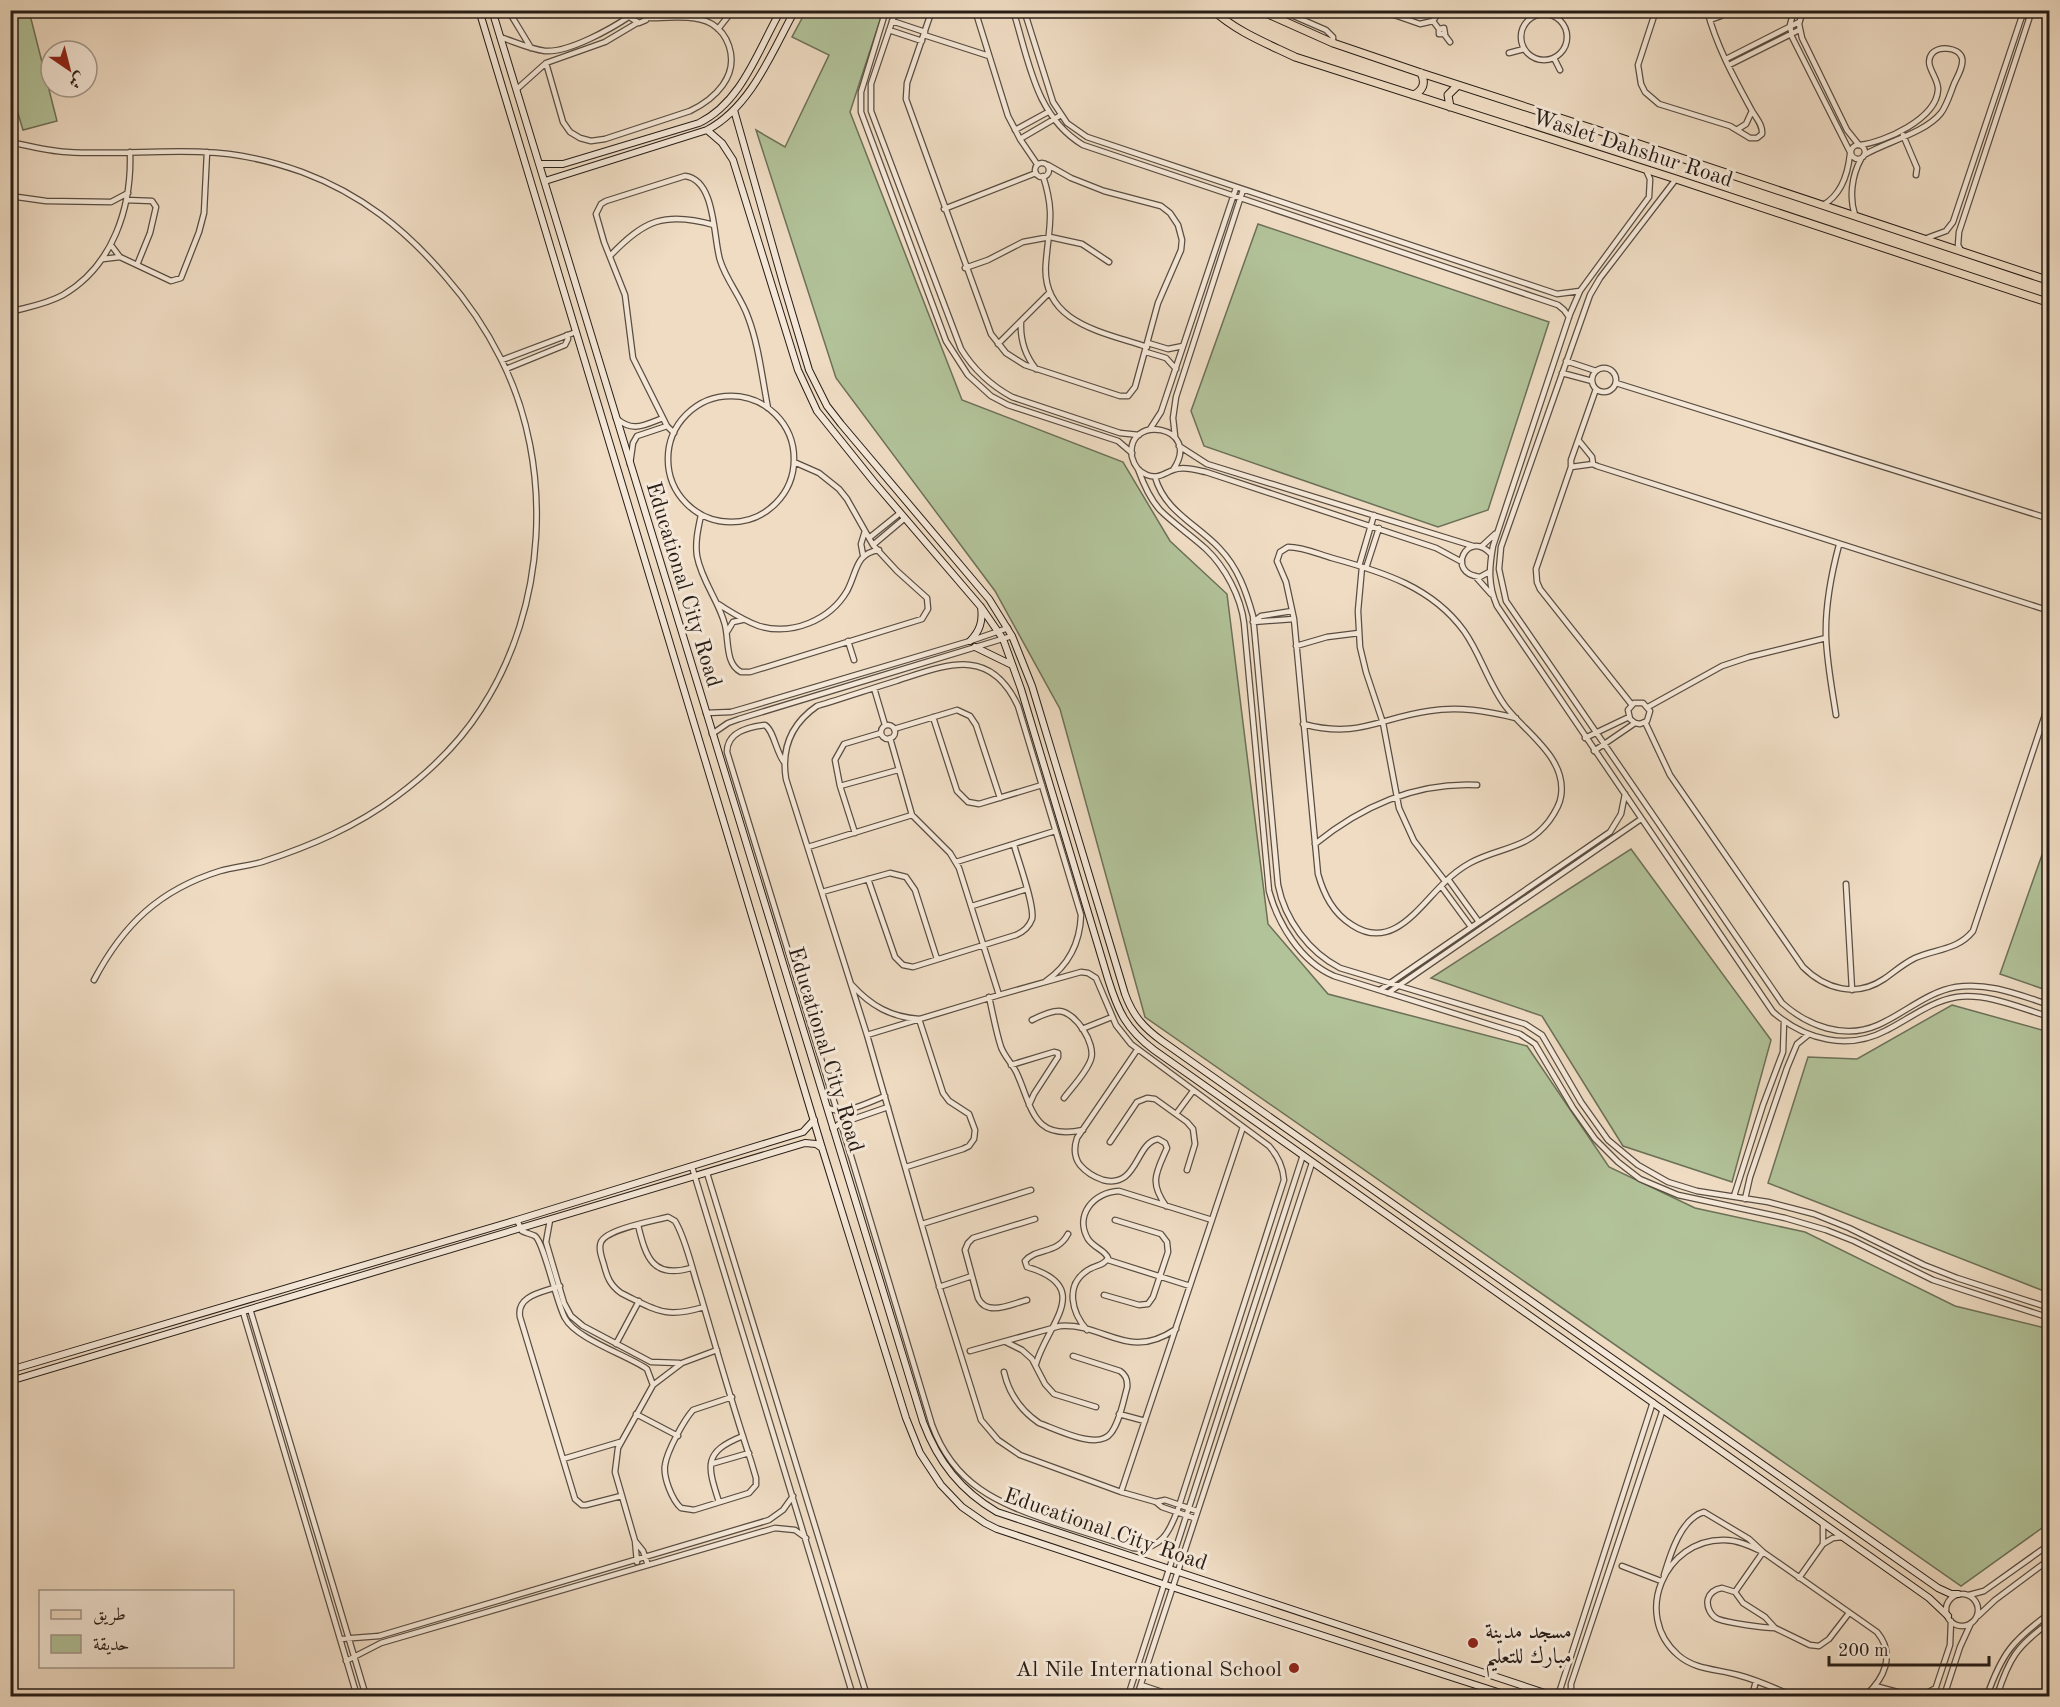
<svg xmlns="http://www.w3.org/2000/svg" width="2060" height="1707" font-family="'Old Standard TT',Amiri,serif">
<rect width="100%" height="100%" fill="#efdcc3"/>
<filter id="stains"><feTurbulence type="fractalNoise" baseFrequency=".00333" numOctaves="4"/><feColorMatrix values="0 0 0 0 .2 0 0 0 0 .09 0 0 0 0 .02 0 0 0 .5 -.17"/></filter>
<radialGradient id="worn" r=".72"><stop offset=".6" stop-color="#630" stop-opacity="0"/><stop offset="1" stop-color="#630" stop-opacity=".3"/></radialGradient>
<path fill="#b2c299" stroke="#6c7058" stroke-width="1.5" d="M10,11H29L57,121L23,130L11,90Z
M806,11H883L850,112L962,400L1123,462L1170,541L1227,594L1268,924L1328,994L1527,1046L1609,1167L1695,1208L1805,1232L1955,1306L2049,1329V1523L1961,1586L1145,1017L1060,709L995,591L836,378L756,130L785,147L829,55L792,37Z
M1258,224L1549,322L1488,510L1438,527L1204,446L1191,411Z
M2049,835V991L2000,974Z
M1631,849L1771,1040L1732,1182L1623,1146L1542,1016L1431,978Z
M1952,1005L2049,1032V1293L1768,1183L1808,1057L1857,1059Z"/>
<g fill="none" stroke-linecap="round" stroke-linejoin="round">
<defs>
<path id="street" d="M508,10L531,48
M631,10V18L639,23L646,20L648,10
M886,10L861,92V112L946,341L968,375L991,396L1008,405L1118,441L1132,453
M896,10L871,84V111L961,349C974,370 990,385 1012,397L1120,433L1139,435
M932,10L907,83L906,99L991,334L1006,353L1025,365L1120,396H1128L1135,387L1158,303L1181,250L1182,240L1178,225L1170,213L1161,206L1104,191L1071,178L1048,165
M975,10L1008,116L1020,139L1037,164
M1013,10C1029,61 1035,116 1083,145L1558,305L1564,310L1569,317
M1024,10L1053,102L1067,123L1087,137L1557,294L1580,291
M1280,10L1326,30L1333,37V43
M1380,10L1420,24L1433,21L1440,10
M1656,10L1638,65L1641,84L1645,92L1659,104L1730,126L1750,138H1757L1762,134C1763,124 1755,117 1751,109C1734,78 1716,45 1707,10
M1794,10L1790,25L1792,37L1850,152
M1803,10L1799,24L1802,38L1847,130L1859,145
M2017,10L2024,16
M1521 37a23 23 0 1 1 46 0a23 23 0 1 1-46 0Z
M1710,20L1721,16L1724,10
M892,21L925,32
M1433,21L1439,29V34H1445L1444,28L1439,29
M718,29L733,10
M889,30L922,41
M1444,34L1450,42
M924,35L989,56
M500,37C515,42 530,49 545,51C568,53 611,29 630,16
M1509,53L1524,49
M1554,58L1560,70
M1726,59L1799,22
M546,63L563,122L570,132L580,138L591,141L605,139L690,111C715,99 739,76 729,46C726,37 720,29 712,24C694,14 667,18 648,18
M1729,65L1799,30
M517,89L546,63L605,42L637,23
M1738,129L1746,124L1752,111
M1015,130L1048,112
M1903,135L1917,168L1916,175
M1020,139L1061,115
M10,142C29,146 48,151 67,152C112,155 158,150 203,152C236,153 271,161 302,172C361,194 405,229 445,276C467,301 486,329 501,359C555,466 547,608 481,709C460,742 428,773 397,796C356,827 310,846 262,862C248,866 234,867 220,871C159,890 123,925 94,980
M1851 152a7 7 0 1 1 14 0a7 7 0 1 1-14 0Z
M1860,145C1885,142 1936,119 1938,90C1939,78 1924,66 1931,55C1937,45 1959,47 1962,58C1964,66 1957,77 1954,84C1950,94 1947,105 1941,113C1925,133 1886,142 1864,155
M1035 170a7 7 0 1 1 14 0a7 7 0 1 1-14 0Z
M1646,170L1650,179L1649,197L1580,291L1570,314L1493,546C1489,568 1488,585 1497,606L1773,1012C1805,1040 1848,1051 1887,1030C1909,1019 1931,1001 1957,997C1988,993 2020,1008 2050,1017
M1043,176C1055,213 1049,226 1046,262C1040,323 1103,332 1147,347
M1676,179L1600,278L1590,295L1501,547L1499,569L1506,601L1782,1003C1808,1026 1844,1040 1878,1025C1905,1013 1927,992 1956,987C1989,982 2019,995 2050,1005
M10,196L46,201L111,202L128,193
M126,200L152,201L156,207L150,233L137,265
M1823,205C1841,195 1848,173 1850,154
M944,209L1036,173
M1855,215C1849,197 1852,175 1861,159
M1927,238L1946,231L1953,222L2024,10
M111,245L120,257L171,281L181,278L199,232L204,213L207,152
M1962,252L1958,245L1959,232L2032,10
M610,256C644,220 665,211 714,225
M103,259L120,257
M965,268L988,260L1023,242L1050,237L1082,244L1109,262
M10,312C28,307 47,304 63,295C113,266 132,207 130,152
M1021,322C1020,340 1025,355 1036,369
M1148,343L1168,349L1183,346
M998,344L1050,292
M1146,352L1166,358L1176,369
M502,360L576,332
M1566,361L1596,371
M1592 380a12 12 0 1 1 24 0a12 12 0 1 1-24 0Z
M506,369L565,345L568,339L567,335
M1562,373L1592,381
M1616,383L2050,519
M668 459a63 63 0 1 1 126 0a63 63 0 1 1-126 0Z
M616,418C633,433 644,425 663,418
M1150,429L1161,412L1236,188
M674,433L667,426L633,358L625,295L604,242L596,214L601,204L606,201L685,176C716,180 713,237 720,260C726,280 741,297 748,317C759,346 762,378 768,408
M1175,436L1173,418L1176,397L1243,190
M1579,441L1592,457L1593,464L1597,466L2050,611
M1179,446L1207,464L1473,546
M630,464L633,443L637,436L667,426
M1593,464L1571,467L1536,569L1537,582L1540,589L1632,705
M1571,467V460L1596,389
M1138,469C1143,483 1150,499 1160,510C1174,524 1192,536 1206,549C1225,567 1241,597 1244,623L1269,891C1278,924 1301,962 1334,976L1520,1034L1535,1044L1573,1108L1595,1139L1618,1162L1640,1179L1678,1195L1785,1218L1826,1230L1854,1241L1933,1280L2050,1318
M1173,470C1204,425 1124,413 1132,457C1134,465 1139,472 1147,475C1158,479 1163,474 1173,470C1183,466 1196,470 1206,472L1436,548L1462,562
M1155,477C1165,512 1197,524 1220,549C1238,568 1246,591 1253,616L1278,885C1285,920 1309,952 1340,968L1525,1024L1542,1035L1581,1102L1608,1140L1638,1165L1668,1182L1697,1191L1768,1202L1814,1214L1849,1228L1924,1265L1957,1278L2050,1308
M701,515C698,529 695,542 697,556C702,582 719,601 725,625C729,640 725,664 741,672H750L922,619L928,609L927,598L897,571L873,545L847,499L839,489L819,473L794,462
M869,538L900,513
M873,545L905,518
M1482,546L1495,534
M1288,547C1303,547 1318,554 1332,558C1383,572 1432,587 1464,631C1481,655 1488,683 1506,707C1526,733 1567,758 1561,796C1560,805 1554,814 1549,821C1527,850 1499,847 1470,863C1461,868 1452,875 1445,882C1420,905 1393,952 1352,925C1333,913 1324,895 1318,874L1294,619L1286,582L1277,561L1280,552Z
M863,555L861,544L865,531
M1359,566L1374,515
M1362,567L1358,611L1360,647L1366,672L1383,723L1399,808L1414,841L1445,881
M1366,568L1379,528
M1489,572L1480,577C1445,574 1467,528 1491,554
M1475,576L1491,594
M718,604C731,612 744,621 759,626C792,636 830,620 847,591C857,573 855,553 879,550
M1253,622L1294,619
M1253,622L1261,616L1292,611
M727,632L733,622L742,620
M848,641L854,660
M1296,646L1327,637L1359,633
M874,688L885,725
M1648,707L1722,666L1749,657L1826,638
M706,713L731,712L745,708L970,641L1008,628
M1836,715C1832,689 1827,663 1826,637C1825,605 1831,575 1839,545
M933,717L957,791L968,802L979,804L1042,785
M1645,722L1670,775L1803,967C1825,989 1856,998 1884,979C1894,972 1903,964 1915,958C1936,949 1958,950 1973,931L2050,700
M1303,724C1358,739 1379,718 1429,711C1459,706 1487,711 1516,718
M881 732a7 7 0 1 1 14 0a7 7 0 1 1-14 0Z
M894,729L957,710L970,716L976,725L1000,798
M712,734L728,723L739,719L1012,636
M890,738L912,815L950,853L959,868L999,995
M1585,738L1629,717
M1594,751L1635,723L1640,724L1647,721L1650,711L1643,703H1634L1628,710L1630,719L1635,723
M784,762C776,752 774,731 765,725C748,727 727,732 727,752L837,1111
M840,786L898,770
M855,833L840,786L835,760L844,744L881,733
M1315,844C1362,806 1415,782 1477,785
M808,847L912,815
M956,862L1055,831
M868,879L895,957L903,965L913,967L1016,935C1023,932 1029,927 1032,919C1035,906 1018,860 1014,845
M1448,879L1479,922
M1846,884L1852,990
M1441,886L1471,927
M822,892L890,873L906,877L915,890L937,959
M972,906L1027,889
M1046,981C1069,965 1080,943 1081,915L1018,706C990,645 946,665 896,681C870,689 844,698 817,706C791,724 781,748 786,779L867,1035L941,1292L981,1420L998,1440L1020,1455L1121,1492L1156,1502L1162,1507L1194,1518
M852,985C871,1006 891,1017 919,1019L943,1093L949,1101L969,1114L975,1130L974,1139L969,1146L963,1149L906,1167
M1380,990L1610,832L1621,814L1625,794
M1388,993L1641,819
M989,997C993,1014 996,1032 1001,1047C1005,1058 1014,1065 1018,1076C1033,1111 1034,1140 1083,1130
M1032,1020C1040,1016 1050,1011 1059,1011C1076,1012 1096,1044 1091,1059C1087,1072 1073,1086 1064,1098
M1082,1029L1112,1017
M1137,1050L1077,1138C1074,1147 1074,1157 1080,1165C1086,1172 1094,1177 1103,1180C1138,1189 1135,1143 1158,1139L1165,1143L1167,1148C1156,1173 1149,1182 1166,1206
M1011,1065L1054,1052L1058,1053V1057L1034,1094L1029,1105
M828,1108C844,1116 869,1102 885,1096
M1176,1114L1193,1091
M841,1123L932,1425C954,1485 997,1503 1053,1522C1080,1531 1107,1539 1133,1548C1161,1551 1170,1531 1178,1509L1284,1180C1283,1166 1278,1156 1269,1146L1131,1044L1116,1025L1096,978L1088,973L1081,972L999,995L867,1035
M833,1129L839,1124L888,1107
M1110,1142L1137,1102L1147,1098L1155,1099L1187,1122L1193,1129L1195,1144L1187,1170
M692,1167L853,1696
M707,1173L867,1696
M1734,1196L1763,1105L1783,1052L1784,1021
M1745,1199L1750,1177L1787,1068L1797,1044L1808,1035
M517,1220L522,1231C526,1233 531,1234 535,1236C544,1242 556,1302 565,1318C576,1339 627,1355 647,1369L653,1385
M550,1220L546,1242L564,1303L571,1316L583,1326L651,1362L679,1363
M922,1224L1031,1190
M638,1225C646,1258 653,1279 691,1268
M1108,1260L1190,1286
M560,1286C544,1292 516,1295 520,1317L575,1499L582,1505H586L621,1496
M939,1287L972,1276
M1104,1295L1139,1305L1148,1304L1153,1297L1168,1252L1167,1242L1161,1234L1115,1220
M1027,1300C1011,1304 987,1317 978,1298L965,1250L968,1243L973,1238L1035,1219
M704,1307C664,1319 656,1310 621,1293C610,1285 607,1277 604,1265C602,1258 598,1249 601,1242C607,1229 653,1221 668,1217L675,1221C686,1239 692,1269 699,1290C716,1347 732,1405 751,1461L756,1478V1485L749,1493L694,1510L681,1508C672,1500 663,1477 665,1465C667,1451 684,1420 693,1410L732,1397
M250,1309L366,1696
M243,1312L357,1696
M1087,1330C1072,1313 1064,1285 1088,1270C1095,1265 1104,1266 1108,1258C1105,1250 1094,1248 1088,1239C1074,1215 1094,1192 1119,1191L1212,1220
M1006,1342L1022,1350L1032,1359L1045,1384L1054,1394L1096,1407
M616,1344L639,1301
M970,1351L1060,1326C1106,1323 1127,1362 1176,1329
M1036,1364C1047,1324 1095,1287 1027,1267L1025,1261C1037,1247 1057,1255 1068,1234
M1004,1372C1009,1394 1020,1410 1039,1423C1056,1429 1098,1451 1111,1433C1120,1421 1123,1402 1127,1388C1128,1381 1126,1375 1120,1371L1073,1356
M636,1414L678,1436
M1119,1414L1145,1421
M563,1459L620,1442
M711,1464L749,1453
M1121,1492L1243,1127
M719,1502C707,1465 703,1452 743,1436
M1156,1502L1165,1500L1197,1511
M635,1541L643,1551L648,1565
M1823,1544L1833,1538L1843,1537
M637,1562L635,1541L615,1472L618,1448L653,1385L682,1363L717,1350
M1622,1566L1661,1581
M1664,1575C1670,1555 1681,1518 1704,1512L1749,1539L1763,1552L1735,1592
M1799,1578L1823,1544V1523
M1722,1588L1735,1592L1743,1603L1765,1617L1775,1628C1764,1628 1728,1623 1718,1619C1711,1616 1706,1607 1708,1599C1710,1592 1716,1589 1722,1588Z
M1946 1610a16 16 0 1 1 32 0a16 16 0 1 1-32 0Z
M1969,1595L1984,1591L2050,1544
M1978,1616L1995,1600L2050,1559
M1775,1628L1810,1645L1819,1646L1829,1639L1849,1613
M340,1639L379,1636L769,1520L783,1510L793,1496
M346,1661L381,1643L775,1528L795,1530L806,1538
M1141,1685L1174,1696
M1875,1686L1912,1696
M1128,1696L1303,1155
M1137,1696L1312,1163
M1558,1696L1653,1402
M1571,1696V1684L1663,1409
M1752,1696L1756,1681
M1793,1696C1775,1688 1757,1680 1738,1675C1717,1669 1695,1670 1678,1655C1632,1615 1665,1539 1724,1540C1738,1540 1750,1546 1763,1552L1877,1632C1896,1655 1884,1679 1865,1696
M1921,1696L1934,1689
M1933,1696L1950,1645L1951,1621
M1944,1696L1960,1647L1971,1623
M1987,1696C2002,1653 2013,1640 2050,1613
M1997,1696C2009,1658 2017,1646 2050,1622"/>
<path id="secondary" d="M479,10L822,1148L906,1418L920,1453L941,1485L962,1507L985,1523L997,1529L1172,1587L1510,1696
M492,10L923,1422C938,1462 961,1491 997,1512L1554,1696
M734,110L783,283L809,370L827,406L841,424L989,599L1012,636L1032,686L1125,994C1133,1016 1144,1028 1162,1041L1938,1588L1951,1594H1958
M707,130L722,143L733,160L798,370L817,411L874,482L981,607L1003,639L1021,689L1108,979C1118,1011 1126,1029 1154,1050L1929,1598L1948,1616
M540,164H563L699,123C742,102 758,50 781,10
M545,181L707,130C751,107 772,52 795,10
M970,641C980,631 983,621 981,607
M975,647L1012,665
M10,1370L517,1220L767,1143L803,1132L814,1120
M10,1381L805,1143L816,1144L822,1148"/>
<path id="primary" d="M1213,10C1237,32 1266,43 1295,57L1676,179L2050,303
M1259,10L1333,43L1421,73L1597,130L2050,281
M1413,95C1423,91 1426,83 1421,73
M1450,107L1448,95L1457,86"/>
</defs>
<use href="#street" stroke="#594d42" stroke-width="7"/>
<use href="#secondary" stroke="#271d17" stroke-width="8"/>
<use href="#primary" stroke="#271d17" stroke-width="9"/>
<use href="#street" stroke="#f5e8d8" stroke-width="4.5"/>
<use href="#secondary" stroke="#f5e8d8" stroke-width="6"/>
<use href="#primary" stroke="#efdcc3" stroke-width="7"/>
</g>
<g fill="#8f2418" stroke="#f5e8d8" stroke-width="2">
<circle cx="1473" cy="1643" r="6"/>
<circle cx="1294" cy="1668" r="6"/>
</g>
<g text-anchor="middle" stroke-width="6" stroke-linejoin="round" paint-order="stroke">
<g font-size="22" fill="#271d17" stroke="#f5e8d8">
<text transform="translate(1633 147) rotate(18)" y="8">Waslet Dahshur Road</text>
<text transform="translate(685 584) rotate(73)" y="8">Educational City Road</text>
<text transform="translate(827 1049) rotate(73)" y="8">Educational City Road</text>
<text transform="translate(1106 1528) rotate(19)" y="8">Educational City Road</text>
</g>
<g font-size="22" fill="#271d17" stroke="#f5e8d8" text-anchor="start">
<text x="1485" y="1638">مسجد مدينة<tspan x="1485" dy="25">مبارك للتعليم</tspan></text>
<text x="1282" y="1676" text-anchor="end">Al Nile International School</text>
</g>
</g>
<rect width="2060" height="1707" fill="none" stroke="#efdcc3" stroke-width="36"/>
<rect x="12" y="12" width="2036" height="1683" fill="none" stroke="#271d17" stroke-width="3"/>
<rect x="18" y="18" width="2024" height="1671" fill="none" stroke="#271d17" stroke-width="1.5"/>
<rect x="39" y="1590" width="195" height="78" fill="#f5e8d8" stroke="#a3978b" stroke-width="1.5"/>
<rect x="51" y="1610" width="30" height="9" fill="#efdcc3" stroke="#a3978b" stroke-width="1.5"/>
<text x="93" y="1620" font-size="18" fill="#271d17">طريق</text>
<rect x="51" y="1635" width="30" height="18" fill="#b2c299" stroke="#a3978b" stroke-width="1.5"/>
<text x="93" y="1650" font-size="18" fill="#271d17">حديقة</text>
<g transform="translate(69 69) rotate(145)"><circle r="28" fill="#f5e8d8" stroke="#a3978b" stroke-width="1.5"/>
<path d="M0-4.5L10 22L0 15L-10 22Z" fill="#8f2418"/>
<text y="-9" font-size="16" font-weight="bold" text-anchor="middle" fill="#271d17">ش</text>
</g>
<path d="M1829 1656v9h160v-9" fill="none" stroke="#271d17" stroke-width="3"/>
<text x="1838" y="1656" font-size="18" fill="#271d17" stroke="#f5e8d8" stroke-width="4.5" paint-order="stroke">200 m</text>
<rect width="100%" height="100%" filter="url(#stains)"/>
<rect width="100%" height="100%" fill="url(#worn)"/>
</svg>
